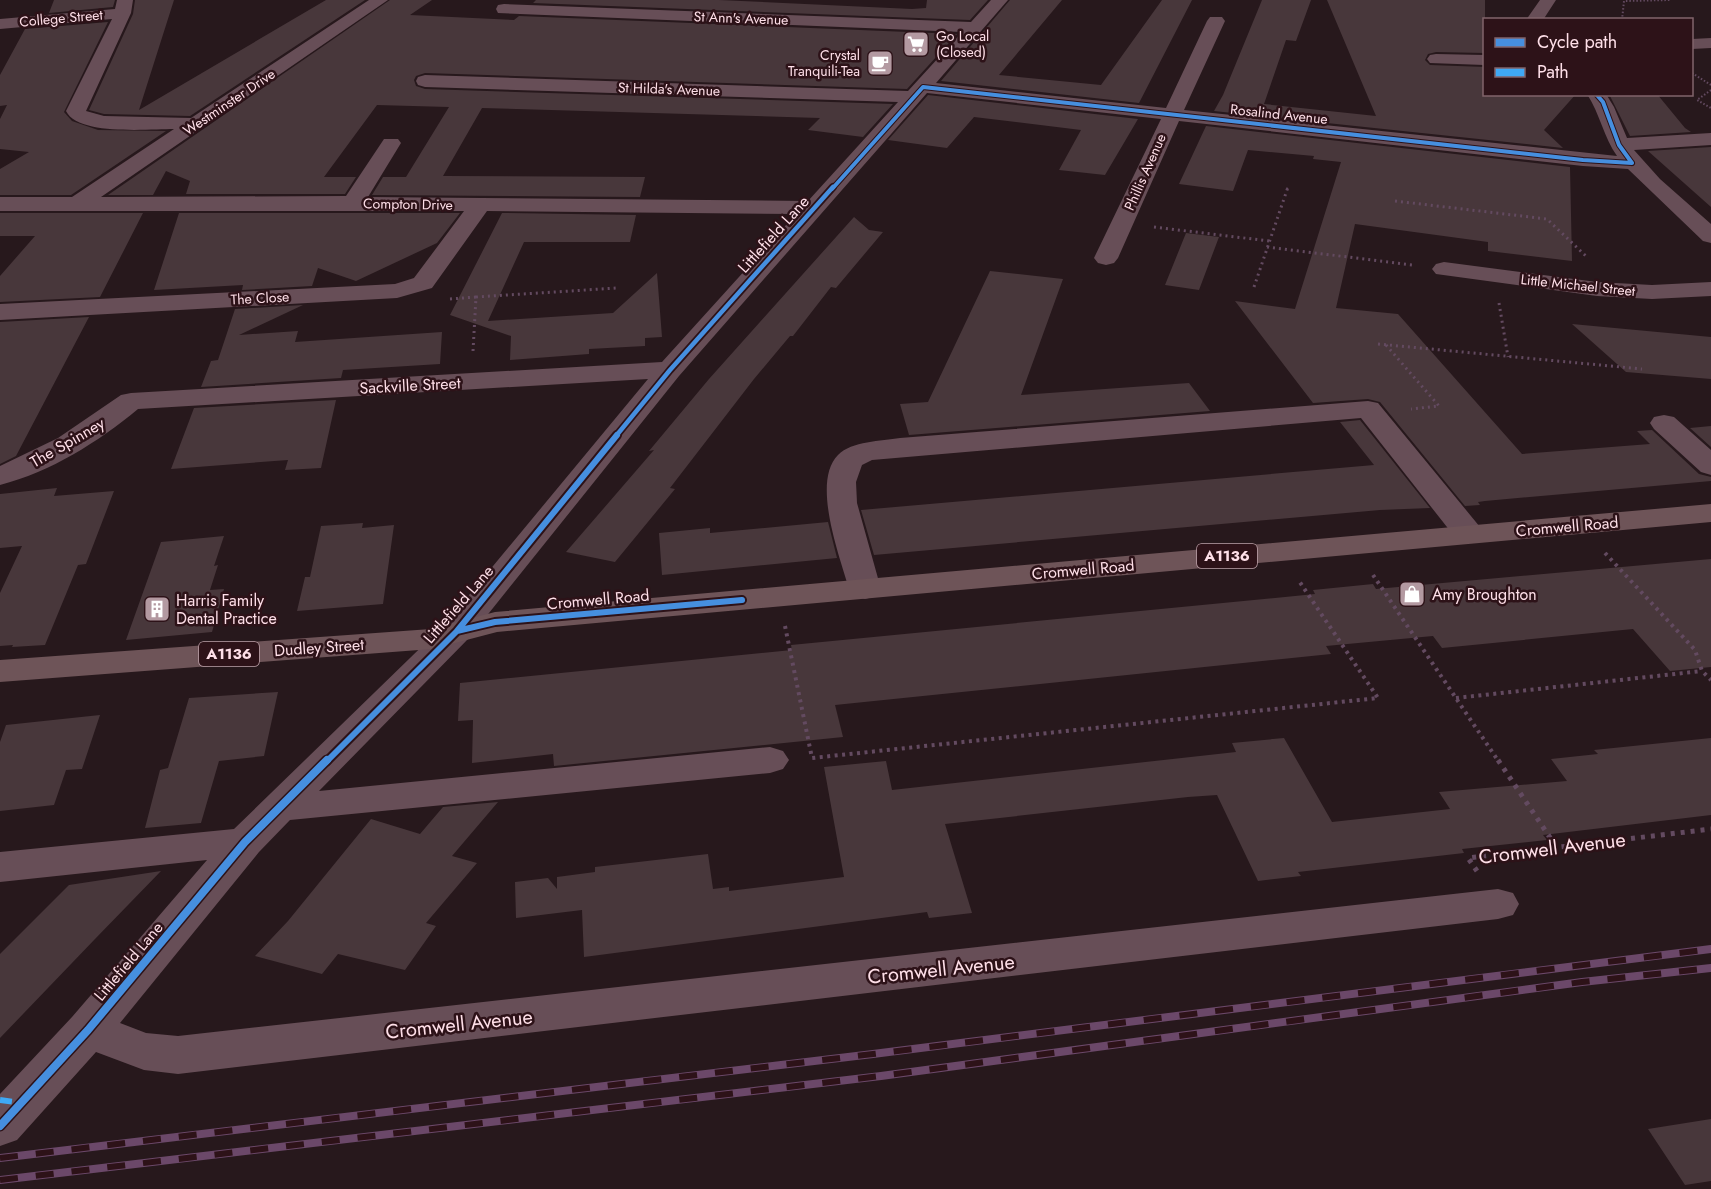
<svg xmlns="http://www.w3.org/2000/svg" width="1711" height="1189" font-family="Jost,sans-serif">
<rect width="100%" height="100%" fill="#27181c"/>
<path fill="#48373b" d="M54,0H115L113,7L49,13Z
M135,0H174L139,110L326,0H365L190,116L104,114L89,110L133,14Z
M390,0H432L410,15L514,20L519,16L957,34L907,89L425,73L416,76L414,80L416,86L425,89L893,104L863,137L808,130L820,118L482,108L443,176L645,177L640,197L372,195L383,177H406L449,107L377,105L324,177H356L345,194H186L190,181L166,171L153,195H108Z
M536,0H719L912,9L926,8L927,0H988L970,20L533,3Z
M1010,0H1062L999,75L1101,85L1162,0H1192L1139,103L941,81Z
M1262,0H1311L1296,41L1286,40L1264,104L1376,116L1327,0H1485V53L1436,52L1428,54L1425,60L1430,65L1485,67V94H1576L1544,130L1563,148L1214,111L1223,95Z
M108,22L64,112L72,121L98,130L166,131L71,195H0V169L29,152L0,149V119L7,105L0,106V75L25,29Z
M1609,94H1657L1685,128L1691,132L1630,136Z
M928,95L1138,119L1105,175L1059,170L1081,130L974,117L947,148L888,140Z
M1206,126L1570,167L1572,261L1488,251V242L1355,224L1336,308L1398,314L1522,454L1650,444L1637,431L1652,430L1699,474L1711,477V481L1485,501L1478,502L1480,505L1465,506L1380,402L1368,399L1313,403L1235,301L1295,309L1341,162L1313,159L1314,156L1248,150L1233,191L1179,184Z
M1711,147V207L1648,151Z
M0,213H143L100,297L0,302V276L35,236H0Z
M179,213H460L437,243L356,281L318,268L312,286L242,290L243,285L154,290Z
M502,213L636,215L630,242H524L488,321L613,313L657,273L662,337L645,338V346L589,349V354L510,360L511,336L450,315Z
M854,217L869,230L883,232L836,288L831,287L793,336H790L754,379L670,488L675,489L615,562L566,552L654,450L649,451L709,379Z
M1186,233L1219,237L1199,290L1165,285Z
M990,271L1063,279L1021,395L1189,383L1210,411L909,435L900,404L928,402Z
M303,305L239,335L298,331L295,342L442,332L440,364L343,370L341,378L201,387L211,361L218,360L235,309Z
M89,317L16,456L0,464V322Z
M1572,324L1711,337V379L1626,372Z
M336,400L321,468L285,470L288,460L171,469L194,408Z
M1360,420L1430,508L1380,510L874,555L861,510L1374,465L1340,422Z
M1711,426V447L1690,428Z
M57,488L54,496L114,491L86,564L78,565L45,645L12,647L13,645L0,646V593L22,546L0,548V494Z
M828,522L837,558L662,575L659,533L710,528V533Z
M363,523L362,528L394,525L383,604L297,611L305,577H310L321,526Z
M224,536L214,566L218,565L210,590L224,589L212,632L126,640L161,542Z
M1711,559V667L1670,671L1633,629L1442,648L1433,636L1326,646L1331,654L835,705L843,737L554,766L553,754L472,763L473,720L458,721L460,683L792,650L791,645L1315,594L1313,590L1373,584L1376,589Z
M278,692L264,756L219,761L201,823L145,828L160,770L168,768L189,698Z
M100,715L82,769L66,770L54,805L0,811V742L6,725Z
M1284,738L1332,822L1450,809L1439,792L1567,781L1551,759L1598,754L1594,750L1711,738V815L1543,835L1547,840L1462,849L1464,853L1298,872L1301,876L1258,881L1217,795L1188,797L945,824L972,913L929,918L927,912L584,957L582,910L516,918L515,882L548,878L557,889V877L595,872V867L708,854L713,889L729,887V891L844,877L824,767L886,761L892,790L1236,752L1232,743Z
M498,802L452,856L477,863L426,923L436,926L405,970L338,954L322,974L255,956L288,921L371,819L420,834L443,807Z
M161,871L95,939L0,1038V954L69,885Z
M1711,1119V1181L1685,1185L1648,1129Z"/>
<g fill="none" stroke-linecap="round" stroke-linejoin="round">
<path stroke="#634a60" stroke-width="2" stroke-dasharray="1.5 2" stroke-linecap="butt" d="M1622,20L1624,1L1671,0
M1692,73L1711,85
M1711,90L1697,100L1711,108
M1287,189L1288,186"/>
<path stroke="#634a60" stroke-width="3" stroke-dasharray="2 4" stroke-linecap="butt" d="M1395,201L1547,219L1588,258
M1154,227L1269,241
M1267,247L1412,265
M1254,287L1288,187
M450,299L476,297
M1499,303L1508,357
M1378,344L1642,369
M1386,345L1439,406L1411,409
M473,351L476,297L617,288"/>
<path stroke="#634a60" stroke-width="4" stroke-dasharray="3 4.5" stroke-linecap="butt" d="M1605,553L1695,650L1702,671L1711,680
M1373,575L1499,762
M785,626L812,758L1378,698L1299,581
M1456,698L1702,671"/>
<path stroke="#634a60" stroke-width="5" stroke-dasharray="4 6" stroke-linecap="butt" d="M1498,760L1557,848
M1477,871L1468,858L1711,829"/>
<path fill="#674e57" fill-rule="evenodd" d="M117,0H133L131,13L86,111L104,116L191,118L369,0H388L101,197L346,196L384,139H398L401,143L368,197L808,201L898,102L425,87L418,85L416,81L418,77L425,75L908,91L962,32L498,13L496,9L498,5L504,4L971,22L991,0H1008L936,83L1166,108L1207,21L1210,17H1222L1225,21L1184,110L1617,156C1604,138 1600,114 1587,94H1606L1614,107L1627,138L1711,133V145L1634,150L1660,179L1711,224V243L1703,241L1628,169L1583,166L1179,121L1118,258L1114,263L1106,265L1098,263L1094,258L1161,119L927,93L679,376L469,638L319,791L770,747L783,751L789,760L783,769L770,773L290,820L259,852L120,1023L146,1033L178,1036L1498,889L1513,893L1519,904L1513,915L1498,919L178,1074L144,1070L96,1052L17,1140L0,1146V1094L72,1017L207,860L0,882V852L234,829L445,624L648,379L138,409C98,442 51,472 0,485V466L58,438L121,395L131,393L662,362L796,214L487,211L432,288L397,298L0,320V304L395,284L414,278L464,211H0V197H72L174,129C149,129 78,136 66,111L112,19L0,29V19L115,9Z
M1540,0H1556L1543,20H1526Z
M1711,38V48L1692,49V39Z
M1436,54L1484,55V65L1430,63L1427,59L1430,55Z
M1444,262L1597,282L1652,285L1711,282V296L1652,299L1597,296L1436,274L1432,269L1436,264Z
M1368,401L1378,403L1480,527L1485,534L1480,541L1469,543L1458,541L1361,418L872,460L862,465L856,482L857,503L881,589L877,596L865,599L853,596L849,589C840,557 811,482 838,455C852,441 881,441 900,438Z
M1664,415L1674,417L1711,450V475L1701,472L1654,429L1650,423L1654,417Z"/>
<path fill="#6e5458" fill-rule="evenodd" d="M1711,504V522L497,632L432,649L0,682V660L431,629L495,612Z"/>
<defs>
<path id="rail" d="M0,1158L873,1054L1711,949
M0,1180L881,1076L1582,982L1711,968"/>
</defs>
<use href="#rail" stroke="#6b4869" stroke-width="8"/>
<use href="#rail" stroke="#2d1218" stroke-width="6" stroke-dasharray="18" stroke-linecap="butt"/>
<path stroke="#3fa9f5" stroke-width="6" stroke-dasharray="12 6" stroke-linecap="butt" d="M0,1100L22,1103"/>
<defs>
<path id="cycleway-far3" d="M1596,94L1603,102L1619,145L1632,163
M832,189L923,87L1583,160L1632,163"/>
<path id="cycleway-far2" d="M616,436L670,370L833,187"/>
<path id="cycleway-far1" d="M457,631L495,622L742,600
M326,762L457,631L617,435"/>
<path id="cycleway" d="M0,1126L88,1030L245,842L327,760"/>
</defs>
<use href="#cycleway-far3" stroke="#2d1218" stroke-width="6"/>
<use href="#cycleway-far2" stroke="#2d1218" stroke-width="8"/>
<use href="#cycleway-far1" stroke="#2d1218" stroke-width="10"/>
<use href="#cycleway" stroke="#2d1218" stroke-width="11"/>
<use href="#cycleway-far3" stroke="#468fdf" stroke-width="4"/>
<use href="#cycleway-far2" stroke="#468fdf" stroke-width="4.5"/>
<use href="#cycleway-far1" stroke="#468fdf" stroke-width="6"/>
<use href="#cycleway" stroke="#468fdf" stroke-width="8"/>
</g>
<defs>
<symbol id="supermarket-square" viewBox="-11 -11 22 22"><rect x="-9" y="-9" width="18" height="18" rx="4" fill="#b399a1" stroke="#2d1218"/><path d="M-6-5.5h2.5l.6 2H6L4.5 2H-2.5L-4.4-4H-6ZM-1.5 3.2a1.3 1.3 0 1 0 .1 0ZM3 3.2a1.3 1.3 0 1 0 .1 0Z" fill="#fff"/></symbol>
<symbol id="cafe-square" viewBox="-11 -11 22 22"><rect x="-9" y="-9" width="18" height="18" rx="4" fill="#b399a1" stroke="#2d1218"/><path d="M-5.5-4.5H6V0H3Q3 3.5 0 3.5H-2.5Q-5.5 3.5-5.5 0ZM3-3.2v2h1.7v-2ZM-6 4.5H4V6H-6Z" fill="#fff"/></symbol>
<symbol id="shop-square" viewBox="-11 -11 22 22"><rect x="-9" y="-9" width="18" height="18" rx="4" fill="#b399a1" stroke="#2d1218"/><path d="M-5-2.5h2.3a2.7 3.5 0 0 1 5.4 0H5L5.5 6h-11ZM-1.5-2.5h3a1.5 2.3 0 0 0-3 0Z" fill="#fff"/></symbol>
<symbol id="building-square" viewBox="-11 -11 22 22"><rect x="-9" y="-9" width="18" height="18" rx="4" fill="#b399a1" stroke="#2d1218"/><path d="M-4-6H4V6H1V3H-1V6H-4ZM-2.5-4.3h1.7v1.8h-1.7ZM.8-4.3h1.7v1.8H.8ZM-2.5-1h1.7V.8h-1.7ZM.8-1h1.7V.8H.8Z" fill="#fff"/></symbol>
</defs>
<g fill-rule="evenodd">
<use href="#supermarket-square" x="901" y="29" width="30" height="30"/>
<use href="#cafe-square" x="865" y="48" width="30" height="30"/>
<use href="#shop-square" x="1397" y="579" width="30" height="30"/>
<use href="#building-square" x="142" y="594" width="30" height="30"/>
</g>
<g text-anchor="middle" stroke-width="5" stroke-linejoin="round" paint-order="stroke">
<g font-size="14" fill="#fedfe8" stroke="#2d1218">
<text transform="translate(61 18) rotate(-5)" y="5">College Street</text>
<text transform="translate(741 18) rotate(2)" y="5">St Ann's Avenue</text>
<text transform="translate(669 89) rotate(2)" y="5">St Hilda's Avenue</text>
<text transform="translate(229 102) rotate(-34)" y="5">Westminster Drive</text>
<text transform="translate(1279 114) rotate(6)" y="5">Rosalind Avenue</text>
<text transform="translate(1145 172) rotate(-66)" y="5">Phillis Avenue</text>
<text transform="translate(408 204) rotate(1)" y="5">Compton Drive</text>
<text transform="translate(1578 285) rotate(6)" y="5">Little Michael Street</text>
<text transform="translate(260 298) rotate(-3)" y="5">The Close</text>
</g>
<g font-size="14" fill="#fedfe8" stroke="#2d1218" text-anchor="start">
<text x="936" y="41">Go Local<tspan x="936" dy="16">(Closed)</tspan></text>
<text x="860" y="60" text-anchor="end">Crystal<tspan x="860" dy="16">Tranquili-Tea</tspan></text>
</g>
<g fill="#2d1218" stroke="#bfa2aa" stroke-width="1.5">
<rect x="1197" y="544" width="60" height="24" rx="4.5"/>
<rect x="199" y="642" width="60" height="24" rx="4.5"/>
</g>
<g font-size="15" font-weight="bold" fill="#fedfe8">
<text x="1227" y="561">A1136</text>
<text x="229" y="659">A1136</text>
</g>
<g font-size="16" fill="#fedfe8" stroke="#2d1218">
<text transform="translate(773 234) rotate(-48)" y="6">Littlefield Lane</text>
<text transform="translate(410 385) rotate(-3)" y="6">Sackville Street</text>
<text transform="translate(67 442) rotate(-30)" y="6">The Spinney</text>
<text transform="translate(1567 526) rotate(-5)" y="6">Cromwell Road</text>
<text transform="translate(1083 569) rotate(-5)" y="6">Cromwell Road</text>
<text transform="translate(598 599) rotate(-5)" y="6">Cromwell Road</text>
<text transform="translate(458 604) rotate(-49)" y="6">Littlefield Lane</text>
<text transform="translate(319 647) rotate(-4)" y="6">Dudley Street</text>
<text transform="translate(128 961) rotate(-50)" y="6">Littlefield Lane</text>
</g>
<g font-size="16" fill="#fedfe8" stroke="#2d1218" text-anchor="start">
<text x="1432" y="600">Amy Broughton</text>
<text x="176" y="606">Harris Family<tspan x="176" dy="18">Dental Practice</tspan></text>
</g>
<g font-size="20" fill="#fedfe8" stroke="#2d1218">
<text transform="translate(1552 848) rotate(-7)" y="7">Cromwell Avenue</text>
<text transform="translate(941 969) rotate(-6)" y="7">Cromwell Avenue</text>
<text transform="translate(459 1024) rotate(-6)" y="7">Cromwell Avenue</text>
</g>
</g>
<rect x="1483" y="18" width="210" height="78" fill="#2d1218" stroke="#81646b" stroke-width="1.5"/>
<rect x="1495" y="38" width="30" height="9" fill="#468fdf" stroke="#81646b" stroke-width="1.5"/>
<text x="1537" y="48" font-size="18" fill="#fedfe8">Cycle path</text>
<rect x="1495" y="68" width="30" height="9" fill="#3fa9f5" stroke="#81646b" stroke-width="1.5"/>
<text x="1537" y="78" font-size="18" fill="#fedfe8">Path</text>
</svg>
